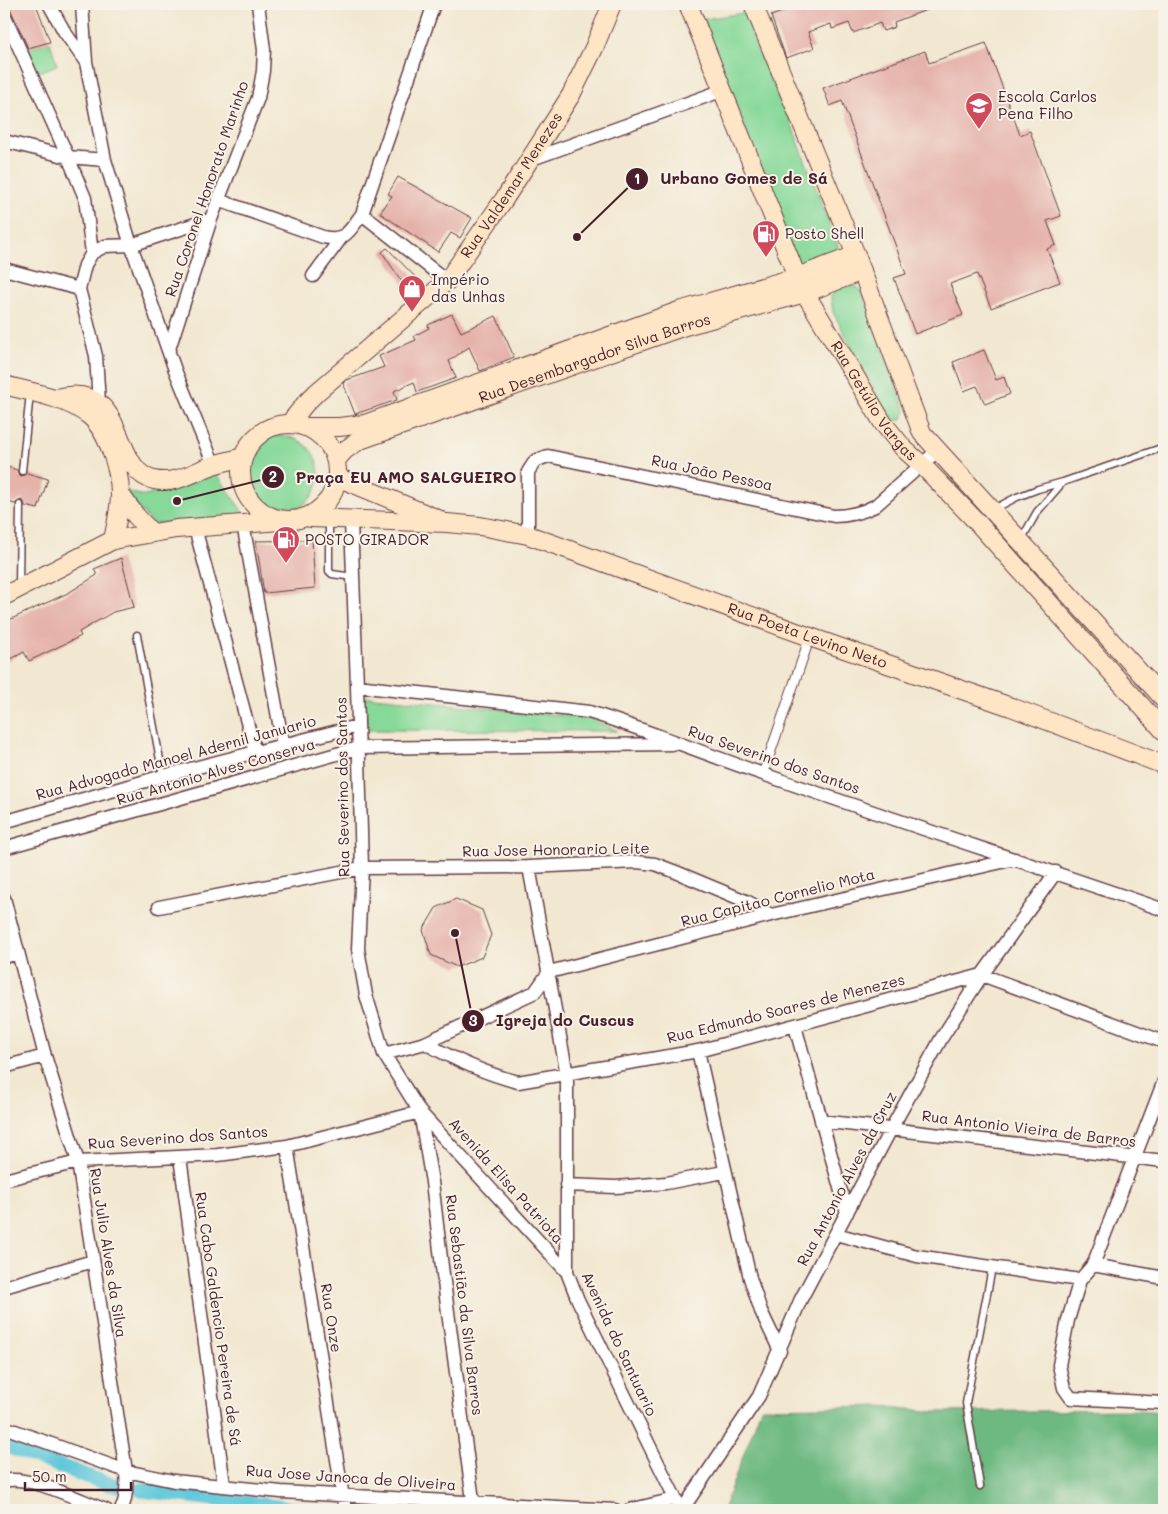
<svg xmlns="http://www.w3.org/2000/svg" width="1168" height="1514" font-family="Mali,sans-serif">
<rect width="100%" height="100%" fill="#f7f3e8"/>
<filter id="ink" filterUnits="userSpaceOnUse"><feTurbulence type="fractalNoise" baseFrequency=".02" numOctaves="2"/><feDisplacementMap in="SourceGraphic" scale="10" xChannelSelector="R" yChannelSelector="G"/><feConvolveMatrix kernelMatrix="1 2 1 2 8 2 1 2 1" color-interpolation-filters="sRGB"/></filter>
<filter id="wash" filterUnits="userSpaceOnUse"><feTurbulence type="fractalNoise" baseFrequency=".0096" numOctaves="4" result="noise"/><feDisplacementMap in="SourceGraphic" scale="20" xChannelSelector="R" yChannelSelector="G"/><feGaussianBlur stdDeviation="1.12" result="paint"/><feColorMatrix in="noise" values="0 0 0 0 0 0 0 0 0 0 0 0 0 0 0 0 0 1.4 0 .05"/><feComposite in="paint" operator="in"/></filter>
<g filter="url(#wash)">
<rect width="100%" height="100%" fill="#f2e7d0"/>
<path fill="#87d999" stroke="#687c62" d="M749,12L840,252L797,267L704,19Z
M50,42L57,65L34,74L25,49Z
M848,284L859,288L865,300L906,412L901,420H891L885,411L833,312L831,298L836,287Z
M243 474a38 38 0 1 1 76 0a38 38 0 1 1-76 0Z
M215,471L246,517L152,524L117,482L131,493L146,496Z
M363,696L589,718L618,731L367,730Z"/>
<path fill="#6db981" stroke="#5c6c56" d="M882,1406L934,1412L1135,1410L1164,1412V1510H723L761,1408Z"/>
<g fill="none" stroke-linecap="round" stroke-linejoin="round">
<path stroke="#5fc8da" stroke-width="15" d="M4,1445L108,1484L120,1486
M141,1490L303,1510"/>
</g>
<g id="blocks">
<path fill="#e5b2aa" d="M8,4H36L50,42L28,48Z
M804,4H940V5L894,22L895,27L883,31L880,23L853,33L849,23L832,29L831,24L808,32L814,48L786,58L771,16Z
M986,43L1020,135L1030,131L1061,216L1047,221L1056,245L1047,249L1060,282L991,308L977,274L950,284L963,315L915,334L894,278L906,274L842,101L830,106L823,88L925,51L929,63Z
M398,177L472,218L460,238L451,233L438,252L380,213L392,196L388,194Z
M387,248L424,286L410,294L382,252Z
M452,314L461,332L496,316L514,357L480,371L469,347L449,361L456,378L417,392L414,382L394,391L397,400L355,414L343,383L347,380L384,367L379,356L416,340L414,336L429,328L428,325Z
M984,350L996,380L1004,377L1010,394L985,404L977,386L964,391L953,362Z
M4,466L17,470L18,473L21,476L24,475L27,473L48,479L38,509L25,506L24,502L21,500L15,504L4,501Z
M312,540L315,588L264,593L256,541Z
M121,558L134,607L113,612L79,632L81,636L29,661L24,652L4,663V625L10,622L9,620L68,593L97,575L94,569Z
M456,899L482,910L491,935L482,957L457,967L431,955L423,930L436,908Z"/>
</g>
</g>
<g filter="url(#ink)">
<use href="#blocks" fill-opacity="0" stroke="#633d44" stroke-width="1"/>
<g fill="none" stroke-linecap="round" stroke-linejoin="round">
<defs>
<path id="service" d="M22,471L30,393
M994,509L1017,497L1038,489L1063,482L1164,447
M329,520V571L332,574L353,577
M1021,540L1037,512L1062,483
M19,586L20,505
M137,635L163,776
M980,1486L966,1403L992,1268"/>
<path id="pedestrian" d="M763,774L810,637"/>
<path id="minor" d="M49,4L64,31L85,61
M82,4L86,62L105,160L131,245L175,370L214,465
M4,14L68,157L85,198L92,253
M4,141L68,157L105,160
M529,160L721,91
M218,200L323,237C346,242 349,231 362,214L434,4
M362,214L447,281
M4,269L79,289
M313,276L341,238
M169,349L211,219L258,98L263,71L264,50L258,4
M99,403L96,356L79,289L85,265L92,253L105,246L131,245L211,219
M351,520L357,686
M243,524L283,745
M195,528L255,752
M528,535V472L535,461L548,456L834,516C849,516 861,513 875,506L937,451
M4,822L163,776L357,726
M4,848L358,748L672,744
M529,867L567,1075V1272L578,1300L681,1510
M4,898L45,1056L78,1162L126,1471C127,1484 127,1499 121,1510
M159,907L362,868L529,867L637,862L655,864L676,872L748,902L771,915
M4,957L18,953
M982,975L1164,1042
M795,1026L847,1213
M425,1043C455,1060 483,1073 518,1082L698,1051L982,975
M698,1051L750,1278L761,1311L780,1351
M384,1054L425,1043L535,992L549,972L771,915L1015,859
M4,1067L45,1056
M1164,1081L1093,1265L1080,1280L1068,1320L1059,1365L1064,1388L1071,1398L1164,1403
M420,1112L432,1182L442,1267L474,1508
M821,1121L1164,1161
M287,1146L345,1510
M180,1157L224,1485
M4,1180L78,1162L218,1155L287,1146L420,1112
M566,1185L616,1187L666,1183L724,1172
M836,1234L917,1256L1080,1280
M1093,1265L1164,1278
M567,1272L420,1112L384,1054L366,995L358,949L362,868L357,686L589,712C647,730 705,754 763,774C896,821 1031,864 1164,910
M4,1287L93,1261
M4,1427L126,1471L174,1481L281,1492L615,1510
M4,1481C28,1474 81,1501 106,1510
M629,1510L675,1499
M682,1510L759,1396L801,1299L891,1129L941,1039L982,975L1056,872"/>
<g id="secondary">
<path id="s1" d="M688,4L797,277L805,293L883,423L904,449L922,465L976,521L1164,731"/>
<path d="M753,4L856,255L922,433L1164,699"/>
<path d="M4,385C31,392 64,397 87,414C107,428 120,470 120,494C120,509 116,525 113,540"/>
<path d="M56,398C129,379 110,471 154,480C175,485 194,472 213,465C222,462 233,460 243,457"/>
<circle cx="289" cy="472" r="48"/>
<path id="s2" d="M289,424L305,404L317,392L447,281L505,198L571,95L594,48L612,4"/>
<path d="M305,427H339L365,424L679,311L797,277L856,255"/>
<path id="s3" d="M336,460L345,450L360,440L685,326L805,293L862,271"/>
<path d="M337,477L438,519"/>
<path d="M120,494L136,516L152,533"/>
<path id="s4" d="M310,518L447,523L480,526L528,535L810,637L1011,707L1164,765"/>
<path d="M4,596L113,540L176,529L294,520"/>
</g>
</defs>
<use href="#service" stroke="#633d44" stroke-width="9"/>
<use href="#pedestrian" stroke="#633d44" stroke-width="11"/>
<use href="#minor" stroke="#633d44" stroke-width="15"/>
<use href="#secondary" stroke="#633d44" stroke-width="20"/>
<use href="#service" stroke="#fff" stroke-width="6"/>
<use href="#pedestrian" stroke="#fff" stroke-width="9"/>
<use href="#minor" stroke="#fff" stroke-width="12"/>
<use href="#secondary" stroke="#fee5c5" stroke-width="18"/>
</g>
</g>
<defs>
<symbol id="school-pin" viewBox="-11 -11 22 30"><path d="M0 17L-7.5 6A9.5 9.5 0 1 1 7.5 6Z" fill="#d1495b" stroke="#f7f3e8"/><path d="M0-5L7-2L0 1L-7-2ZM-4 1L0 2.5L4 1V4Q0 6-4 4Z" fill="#fff"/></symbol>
<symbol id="fuel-pin" viewBox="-11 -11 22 30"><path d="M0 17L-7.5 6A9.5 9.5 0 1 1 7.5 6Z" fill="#d1495b" stroke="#f7f3e8"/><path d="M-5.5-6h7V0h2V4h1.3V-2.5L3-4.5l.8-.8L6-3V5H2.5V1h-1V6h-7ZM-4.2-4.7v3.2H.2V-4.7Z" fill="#fff"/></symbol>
<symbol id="shop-pin" viewBox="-11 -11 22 30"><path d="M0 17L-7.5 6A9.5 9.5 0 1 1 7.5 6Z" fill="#d1495b" stroke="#f7f3e8"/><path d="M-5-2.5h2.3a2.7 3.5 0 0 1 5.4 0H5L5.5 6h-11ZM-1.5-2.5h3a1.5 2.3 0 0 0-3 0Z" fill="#fff"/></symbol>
</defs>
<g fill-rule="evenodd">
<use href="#school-pin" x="963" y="90" width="32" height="43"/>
<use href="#fuel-pin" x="750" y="218" width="32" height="43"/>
<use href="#shop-pin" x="396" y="273" width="32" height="43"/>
<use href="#fuel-pin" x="270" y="524" width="32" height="43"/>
</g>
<g text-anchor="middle" stroke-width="4" stroke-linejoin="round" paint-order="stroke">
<g font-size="15" fill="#4a1f2b" stroke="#f7f3e8" text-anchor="start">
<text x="998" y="102">Escola Carlos<tspan x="998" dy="17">Pena Filho</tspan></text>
<text x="785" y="239">Posto Shell</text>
<text x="431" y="285">Império<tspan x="431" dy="17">das Unhas</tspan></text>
<text x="305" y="545">POSTO GIRADOR</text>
</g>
<g font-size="15" fill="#4a1f2b" stroke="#f7f3e8">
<text dy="5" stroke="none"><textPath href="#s2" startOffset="329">Rua Valdemar Menezes</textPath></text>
<text transform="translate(207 189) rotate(-71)" y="5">Rua Coronel Honorato Marinho</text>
<text dy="5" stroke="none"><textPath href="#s3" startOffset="280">Rua Desembargador Silva Barros</textPath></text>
<text dy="5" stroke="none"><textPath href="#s1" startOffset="440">Rua Getúlio Vargas</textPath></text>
<text transform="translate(712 473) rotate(12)" y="5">Rua João Pessoa</text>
<text dy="5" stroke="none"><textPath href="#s4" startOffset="516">Rua Poeta Levino Neto</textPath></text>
<text transform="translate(176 758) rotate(-15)" y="5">Rua Advogado Manoel Adernil Januario</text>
<text transform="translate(774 760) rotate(19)" y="5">Rua Severino dos Santos</text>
<text transform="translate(216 772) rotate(-16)" y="5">Rua Antonio Alves Conserva</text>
<text transform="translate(343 787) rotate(-91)" y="5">Rua Severino dos Santos</text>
<text transform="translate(556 850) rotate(-1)" y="5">Rua Jose Honorario Leite</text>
<text transform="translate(778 898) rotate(-14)" y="5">Rua Capitao Cornelio Mota</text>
<text transform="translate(786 1009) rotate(-14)" y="5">Rua Edmundo Soares de Menezes</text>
<text transform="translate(1029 1129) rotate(7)" y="5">Rua Antonio Vieira de Barros</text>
<text transform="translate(178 1138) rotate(-4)" y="5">Rua Severino dos Santos</text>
<text transform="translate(847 1179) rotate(-62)" y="5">Rua Antonio Alves da Cruz</text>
<text transform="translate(506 1181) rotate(48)" y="5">Avenida Elisa Patriota</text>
<text transform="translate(108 1253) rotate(81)" y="5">Rua Julio Alves da Silva</text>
<text transform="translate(464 1305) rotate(83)" y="5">Rua Sebastião da Silva Barros</text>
<text transform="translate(331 1318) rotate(81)" y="5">Rua Onze</text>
<text transform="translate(218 1319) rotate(82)" y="5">Rua Cabo Galdencio Pereira de Sá</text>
<text transform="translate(619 1344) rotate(65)" y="5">Avenida do Santuario</text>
<text transform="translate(351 1478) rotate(4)" y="5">Rua Jose Janoca de Oliveira</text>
</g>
</g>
<path fill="none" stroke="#4a1f2b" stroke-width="2" d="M577 237L637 179M177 501L273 477M455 933L473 1021"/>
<g fill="#4a1f2b" stroke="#f7f3e8" stroke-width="2">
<circle cx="577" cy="237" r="5"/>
<circle cx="177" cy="501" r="5"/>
<circle cx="455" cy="933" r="5"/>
<circle cx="637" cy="179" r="12"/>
<circle cx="273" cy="477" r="12"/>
<circle cx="473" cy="1021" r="12"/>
</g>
<g font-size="15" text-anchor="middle" font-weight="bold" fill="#fff">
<text x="637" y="184">1</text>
<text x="273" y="482">2</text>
<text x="473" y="1026">3</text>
</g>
<g font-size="16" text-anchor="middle" font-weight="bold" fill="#4a1f2b" stroke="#f7f3e8" stroke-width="4" stroke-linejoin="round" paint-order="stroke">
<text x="744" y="184">Urbano Gomes de Sá</text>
<text x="406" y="483">Praça EU AMO SALGUEIRO</text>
<text x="565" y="1026">Igreja do Cuscus</text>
</g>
<rect width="1168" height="1514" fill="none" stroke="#f7f3e8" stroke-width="20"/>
<path d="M25 1482v8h106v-8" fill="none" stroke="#4a1f2b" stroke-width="2.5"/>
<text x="32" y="1482" font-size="15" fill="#4a1f2b" stroke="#f7f3e8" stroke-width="4" paint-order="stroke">50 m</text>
</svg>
